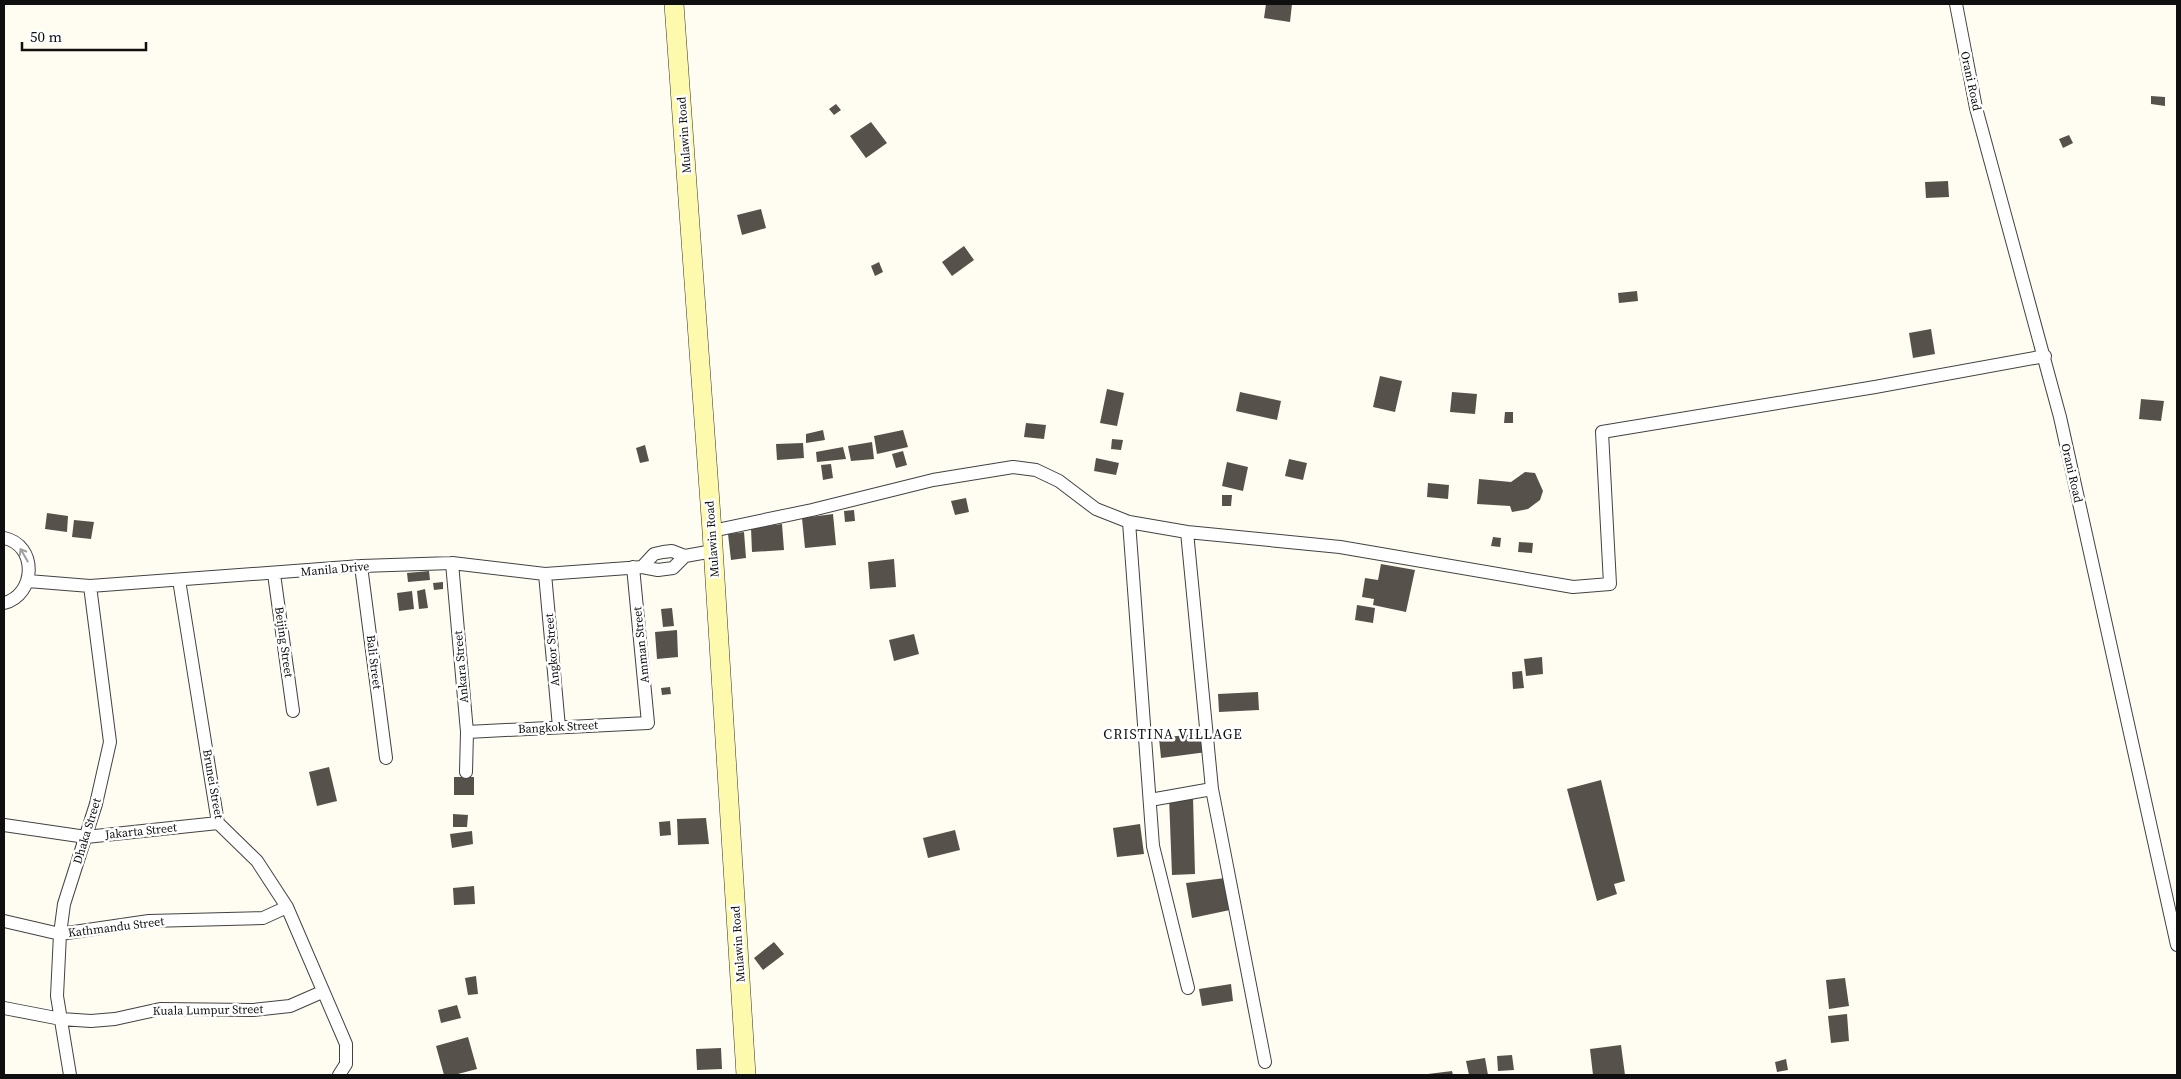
<svg xmlns="http://www.w3.org/2000/svg" width="2181" height="1079" font-family="'Source Serif 4',serif">
<rect width="100%" height="100%" fill="#fffdf1"/>
<path fill="#57514b" d="M1266,4H1292L1290,22L1264,18Z
M2151,96L2165,97V106L2151,104Z
M836,104L841,110L834,115L829,109Z
M871,122L887,143L866,158L850,136Z
M2069,135L2073,143L2063,148L2059,139Z
M1948,181L1949,197L1926,198L1925,182Z
M761,209L766,228L742,235L737,215Z
M964,246L974,260L952,276L942,262Z
M879,262L883,272L875,276L871,266Z
M1637,291L1638,301L1619,303L1618,293Z
M1931,329L1935,354L1913,358L1909,333Z
M1380,376L1402,381L1395,412L1373,407Z
M1107,389L1124,393L1117,426L1100,423Z
M1240,392L1281,401L1277,420L1236,411Z
M1452,392L1477,394L1475,414L1450,412Z
M2141,399L2164,401L2161,421L2139,419Z
M1505,412H1513V423H1504Z
M1026,423L1046,425L1044,439L1024,437Z
M823,430L825,440L806,443V434Z
M903,430L908,447L877,454L874,436Z
M1112,439L1123,440L1121,450L1111,449Z
M872,442L874,459L851,461L848,446Z
M803,443L804,458L777,460L776,444Z
M645,445L649,461L640,463L636,448Z
M843,447L846,459L817,462L816,452Z
M903,451L907,465L896,468L892,454Z
M1096,458L1119,463L1116,475L1094,471Z
M1289,459L1307,463L1303,480L1285,476Z
M1227,462L1248,467L1243,491L1222,486Z
M831,464L833,478L823,480L821,465Z
M1525,472L1535,473L1543,491L1540,500L1528,509L1512,512L1510,506L1477,504L1479,479L1511,482Z
M1428,483L1449,485L1448,499L1427,497Z
M1222,495H1232L1231,506H1222Z
M966,498L969,512L955,515L951,501Z
M854,510L855,521L845,522L844,511Z
M47,513L68,516L67,532L45,529Z
M833,514L836,545L805,548L802,518Z
M74,520L94,522L91,539L72,537Z
M782,524L784,550L752,552L751,528Z
M744,532L746,558L731,560L728,534Z
M1493,537L1501,538L1500,547L1491,546Z
M1519,542L1533,543L1532,553L1518,552Z
M894,559L896,587L870,589L868,562Z
M1381,564L1415,570L1406,612L1373,605L1374,599L1362,597L1365,578L1378,580Z
M429,571L430,580L408,582L407,573Z
M443,582V589L434,590L433,583Z
M425,589L428,608L419,609L417,591Z
M412,591L414,609L399,611L397,593Z
M1357,605L1375,608L1373,623L1355,620Z
M672,608L674,626L663,627L661,609Z
M677,630L678,657L657,659L655,632Z
M914,634L919,654L894,661L889,640Z
M1542,657L1543,674L1526,676L1524,659Z
M1522,671L1524,688L1513,689L1512,672Z
M670,687L671,694L662,695L661,688Z
M1258,692L1259,710L1219,712L1218,694Z
M1204,733L1207,752L1161,758L1159,738Z
M329,767L337,801L317,806L309,772Z
M454,777H474V795H454Z
M1601,780L1625,881L1614,884L1617,894L1597,901L1567,789Z
M1193,796L1195,874L1172,875L1169,797Z
M453,814L468,815L467,827H453Z
M706,818L709,844L678,845L677,819Z
M670,821L671,835L660,836L659,822Z
M1140,824L1144,854L1117,857L1113,828Z
M955,830L960,850L928,858L923,838Z
M472,831L473,844L452,848L450,834Z
M1225,878L1230,910L1192,918L1186,883Z
M474,886L475,904L454,905L453,888Z
M774,942L784,954L763,970L754,958Z
M476,976L478,994L468,995L465,978Z
M1845,978L1849,1006L1829,1009L1826,980Z
M1231,984L1233,1001L1202,1006L1199,989Z
M457,1005L461,1018L441,1023L438,1010Z
M1847,1014L1849,1041L1831,1043L1828,1016Z
M468,1037L477,1069L454,1075H444L436,1046Z
M1621,1045L1625,1075H1593L1590,1049Z
M721,1048L722,1069L697,1070L696,1049Z
M1512,1055L1514,1070L1498,1071L1497,1056Z
M1485,1058L1488,1075H1469L1466,1061Z
M1786,1059L1788,1070L1777,1072L1775,1062Z
M1452,1071L1453,1075H1428V1074Z"/>
<g fill="none" stroke-linecap="round" stroke-linejoin="round">
<defs>
<path id="minor" d="M1956,4L1976,108L2060,417L2177,945
M1129,522L1153,846L1188,988
M712,531L812,510L933,480L1013,467L1036,470L1059,481L1096,509L1129,522L1187,532L1340,547L1573,587L1610,584L1602,432L1875,387L2045,356
M1187,532L1212,789L1265,1062
M4,538C38,545 36,595 4,603
M452,563L467,732L466,772
M361,566L386,758
M642,567L654,554L663,552L672,551L685,556L713,551
M274,574L293,711
M545,574L559,727
M179,580L218,823L257,861L287,907L346,1044V1064L339,1075
M28,581L90,586L361,566L452,563L545,574L642,567L658,570L673,568L685,556
M467,732L648,723L633,567
M1150,800L1212,789
M4,825L86,837L218,823
M4,921L60,934L149,921L263,918L287,907
M4,1008L61,1019L91,1021L115,1019L160,1009L253,1010L290,1006L322,992
M70,1075L57,996L60,934L64,904L96,804L110,742L90,586"/>
<path id="secondary" d="M674,4L712,531L746,1075"/>
</defs>
<use href="#minor" stroke="#424242" stroke-width="14"/>
<use href="#secondary" stroke="#313131" stroke-width="20"/>
<use href="#minor" stroke="#fff" stroke-width="12"/>
<use href="#secondary" stroke="#fdfaad" stroke-width="19"/>
</g>
<defs><path id="oneway-shaft" d="M-6 0H5M1.5-3L5.5 0L1.5 3" fill="none" stroke-width="1.6" stroke-linecap="round" stroke-linejoin="round" transform="scale(1.25)"/></defs>
<use stroke="#9f9f9f" href="#oneway-shaft" transform="translate(24 555) rotate(-120)"/>
<g text-anchor="middle" stroke-width="5" stroke-linejoin="round" paint-order="stroke">
<g font-size="12" fill="#0f0f0f" stroke="#fff">
<text transform="translate(1971 81) rotate(78)" y="4">Orani Road</text>
<text transform="translate(684 135) rotate(-94)" y="4">Mulawin Road</text>
<text transform="translate(2072 473) rotate(77)" y="4">Orani Road</text>
<text transform="translate(712 539) rotate(-94)" y="4">Mulawin Road</text>
<text transform="translate(335 569) rotate(-5)" y="4">Manila Drive</text>
<text transform="translate(284 642) rotate(82)" y="4">Beijing Street</text>
<text transform="translate(641 645) rotate(-96)" y="4">Amman Street</text>
<text transform="translate(552 650) rotate(-95)" y="4">Angkor Street</text>
<text transform="translate(374 662) rotate(83)" y="4">Bali Street</text>
<text transform="translate(461 667) rotate(-95)" y="4">Ankara Street</text>
<text transform="translate(558 727) rotate(-3)" y="4">Bangkok Street</text>
<text transform="translate(213 784) rotate(80)" y="4">Brunei Street</text>
<text transform="translate(87 831) rotate(-73)" y="4">Dhaka Street</text>
<text transform="translate(141 831) rotate(-6)" y="4">Jakarta Street</text>
<text transform="translate(116 927) rotate(-7)" y="4">Kathmandu Street</text>
<text transform="translate(738 944) rotate(-94)" y="4">Mulawin Road</text>
<text transform="translate(208 1010) rotate(-1)" y="4">Kuala Lumpur Street</text>
</g>
<g font-size="14" letter-spacing="1" fill="#0f0f0f" stroke="#fff">
<text x="1173" y="739">CRISTINA VILLAGE</text>
</g>
</g>
<rect width="2181" height="1079" fill="none" stroke="#0f0f0f" stroke-width="10"/>
<path d="M22 42v8h124v-8" fill="none" stroke="#0f0f0f" stroke-width="2.5"/>
<text x="30" y="42" font-size="15" fill="#0f0f0f" stroke="#ffffff" stroke-width="4" paint-order="stroke">50 m</text>
</svg>
